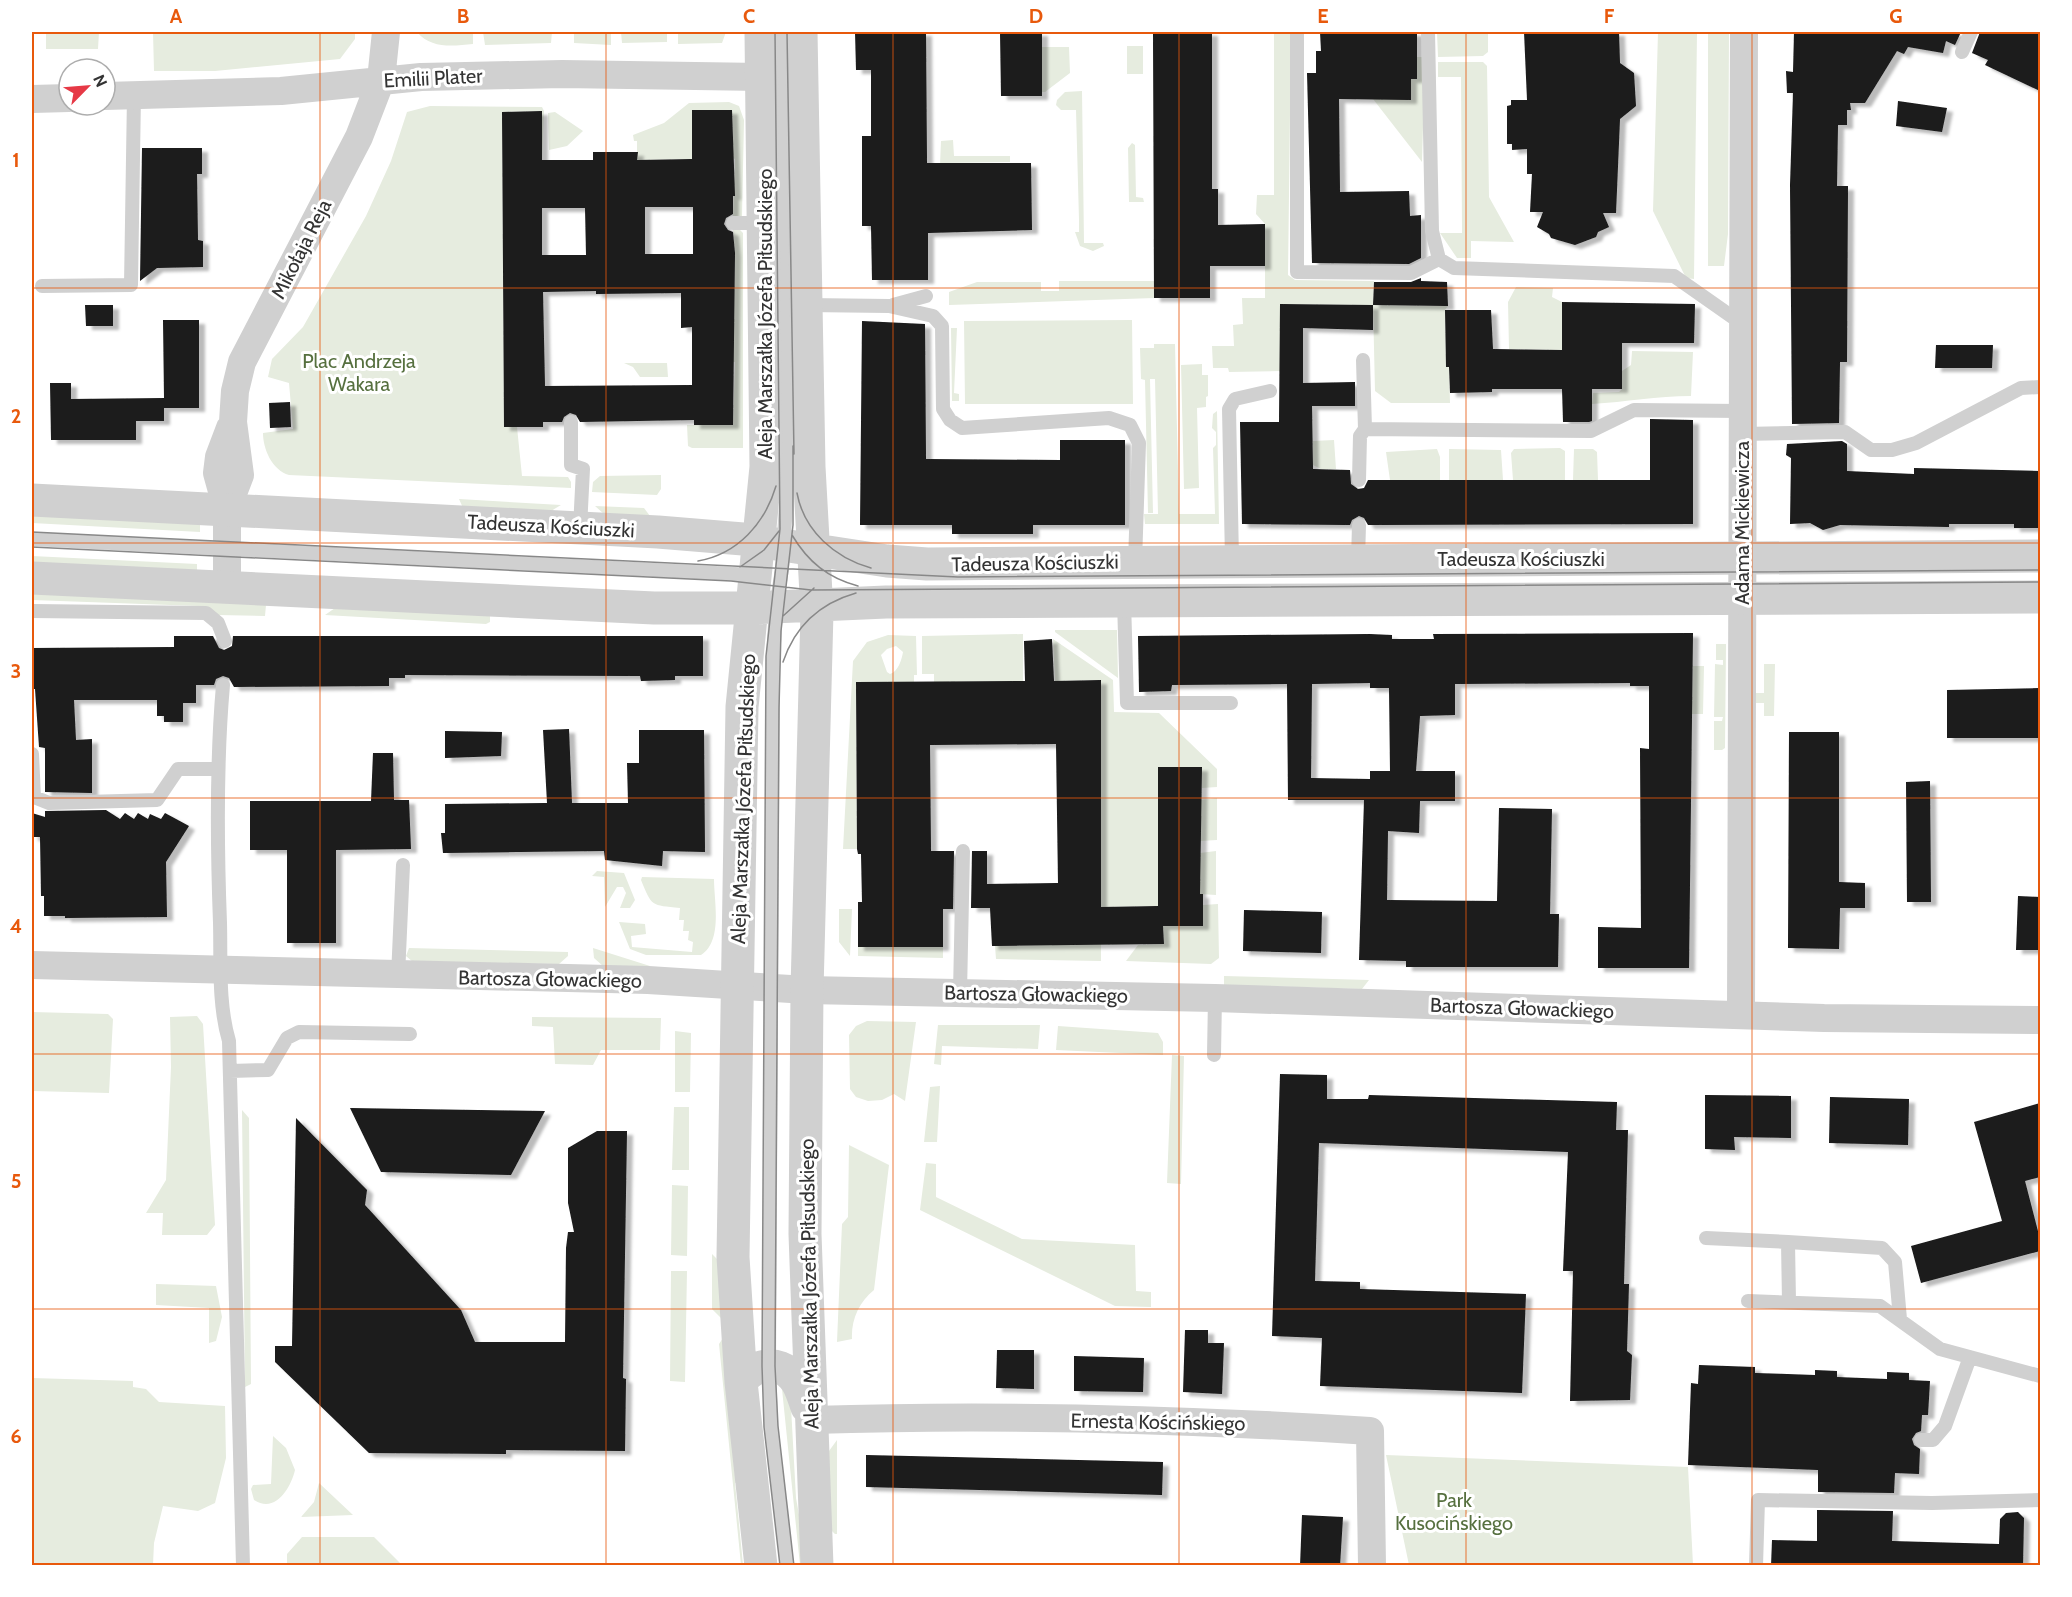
<svg xmlns="http://www.w3.org/2000/svg" width="2072" height="1597" font-family="Cabin,sans-serif">
<defs>
<filter id="shadow"><feDropShadow dx="6" dy="4" stdDeviation="1.5" flood-color="#0004"/></filter>
</defs>
<rect width="100%" height="100%" fill="#fff"/>
<path fill="#e6ecdf" fill-rule="evenodd" d="M46,32H133H99L98,49H46Z
M153,32H355V39L340,59L215,71H154Z
M417,32H473V44C453,46 431,49 417,32Z
M483,32H552L551,43L485,45Z
M574,32H611V45L574,43Z
M621,32H667V42L622,43Z
M678,32H726L722,43L678,44Z
M1274,32H1291L1288,275L1295,280L1374,281L1373,305L1448,306L1445,310L1446,367H1449L1450,403H1391L1375,391L1373,305L1281,304L1280,371L1229,372L1228,368H1213L1212,346H1234L1233,325L1243,324L1242,298H1265V224L1256,214L1257,195H1274Z
M1437,32H1488V52L1483,56L1438,57Z
M1658,32H1697L1694,279L1686,278L1653,211Z
M1708,32H1729L1728,234L1724,266H1708Z
M1127,46H1143V74H1127Z
M1042,47H1069L1070,73L1045,92H1042Z
M1417,57H1425L1422,162L1373,99H1411V79L1417,78Z
M1438,62H1483L1487,66L1489,197L1514,242L1471,241V258H1457L1440,233H1462L1461,77H1438Z
M1082,91L1084,243H1103L1104,246L1093,251L1080,246L1075,232H1079V220L1076,110H1061L1056,105L1057,100L1065,92Z
M729,102L739,106L744,120L742,217H733L735,159L733,158L732,110H692V159L637,160V141H634L633,135L664,123L689,103Z
M430,106L542,107L544,111L542,160V111L502,112L504,426L517,427L522,476L568,477L571,482V488L289,475C272,470 263,449 263,433L293,429L289,383L268,377L272,359L303,327L366,216L391,161L407,112Z
M555,112L583,131L567,146L549,150L548,113Z
M953,140L954,156H1010V162L944,163L940,165L941,141Z
M1132,143L1135,145L1136,197L1143,198L1144,202H1129L1128,148Z
M733,229H739L743,233V448H692L688,446L687,425H733L735,362H733L735,254Z
M1059,281H1154V298L949,305V292L977,282H1041V291H1059Z
M1516,287L1553,288L1552,297L1562,302V350L1509,349L1508,302Z
M1132,320L1133,404H965L964,321Z
M957,328L954,393L959,394V401H952L951,328Z
M1154,344H1175L1179,514H1215L1213,448L1216,445V432L1212,428L1213,414L1217,411L1219,524H1145L1144,514H1158L1155,379H1150L1153,513H1148L1145,380L1141,379L1140,348H1154Z
M1632,351L1693,352L1691,396C1657,396 1626,402 1592,404L1593,393L1619,392L1622,389V371L1631,365Z
M624,363H667L668,377H640L633,367Z
M1202,364V375H1208V396L1206,397V407L1197,408L1199,488L1184,489L1181,365Z
M1334,440L1336,469H1321L1313,465V441Z
M1560,448L1565,451V480H1513L1511,453L1514,449Z
M1437,449L1440,457V480H1390L1386,452Z
M1449,449L1501,450L1503,480H1449Z
M1574,449H1593L1597,452L1598,480H1573Z
M661,475V489L657,495L592,492L593,482L600,476Z
M459,499L561,505L551,511L463,508Z
M595,506L644,508L650,516L604,514Z
M32,515L200,523V532L32,523Z
M32,556L197,564V573L32,565Z
M32,593L266,605L265,616L218,615L207,608L198,606L32,600Z
M335,608L490,615V622L486,624L325,615Z
M1055,630H1117L1118,678L1055,632Z
M1023,634V681L934,682V674H922V636Z
M888,635L916,636L917,675H914V682L856,683L857,849H843L853,661L867,642ZM896,646L903,652C902,659 898,672 890,674L887,672L881,655L887,649Z
M1053,639L1113,680L1114,712L1159,713L1217,769V787L1202,788L1201,767L1158,768V906L1101,907L1100,680L1055,681Z
M1716,644H1726L1725,748L1722,750H1714V721H1722L1723,717H1714L1715,664L1723,665V660H1716Z
M1764,664H1775L1774,716H1764V703H1756V693H1764Z
M1693,666H1704L1703,714H1691Z
M1217,798V840L1200,841V800Z
M1216,851V895L1200,894V853Z
M597,871L624,873L635,900L630,908H620L626,893L623,887H617L605,907L604,877L592,876Z
M642,877L714,879C714,902 723,941 701,955H646L630,949L619,922L645,924L646,934L631,936L632,947L692,952L693,942L688,940L689,931H683L684,920H679L680,908C651,905 652,907 641,880Z
M1218,904L1219,958L1211,964L1126,961L1138,945L1164,944L1163,926H1202L1203,905Z
M839,909H852L850,956L839,942Z
M1101,944V961L996,959L995,946Z
M858,947H943V958L858,956Z
M409,948L568,952V956L559,964L413,962L406,956Z
M593,948L650,966H603L594,958Z
M1224,976L1369,980L1362,989L1224,985Z
M32,1012L108,1014L113,1019L109,1093L32,1091Z
M197,1016L203,1024L215,1225L207,1235H162L163,1213H146L166,1180L171,1067L170,1017Z
M532,1017L661,1018L660,1050H601L593,1065L555,1064L553,1027L532,1026Z
M867,1021L916,1022L905,1101L894,1094L882,1100L868,1101L856,1097L850,1089L849,1035L856,1026Z
M938,1025H1040L1038,1049L942,1046L941,1065L934,1064Z
M1058,1026L1158,1033L1163,1042V1055L1056,1050Z
M675,1031L691,1033L690,1092H675Z
M1172,1055L1184,1056L1181,1184L1167,1183Z
M940,1086L937,1142H924L930,1087Z
M674,1107H689V1170H672Z
M242,1110L249,1118L251,1384L245,1387Z
M849,1145L889,1165L874,1290C859,1302 851,1320 852,1339L837,1342L842,1224L848,1217Z
M926,1163L936,1164V1197L1022,1239L1135,1245L1136,1291L1151,1292V1307L1115,1306L920,1210Z
M672,1185L688,1186L687,1256L671,1255Z
M712,1254L720,1262L722,1319L712,1309Z
M671,1271H687L685,1382L670,1381Z
M156,1284L216,1286L222,1317L216,1341L209,1343V1308L156,1305Z
M723,1338L738,1482L735,1483L743,1565H741L719,1344Z
M32,1378L133,1381V1387L146,1389L159,1402L225,1406L226,1458L215,1503L198,1511L163,1506L154,1543L153,1565H32Z
M782,1389L787,1393L791,1407L796,1498L808,1565H800Z
M273,1436L286,1448L295,1470C291,1487 276,1514 254,1500L251,1489L253,1485L271,1484Z
M837,1440V1534H835L829,1528V1451Z
M1386,1455L1688,1467L1693,1565H1409Z
M319,1483L353,1515L301,1517L314,1502Z
M302,1537H374L402,1565H287V1554Z"/>
<path fill="#1a1a1a" fill-rule="evenodd" filter="url(#shadow)" d="M855,32H926L927,163H1031L1032,230L928,233V280H872L871,226H862V136H871V70H856Z
M1000,32H1042V96H1001Z
M1153,32H1212V189H1218V225L1265,224V266H1210V298H1154Z
M1320,32H1417V79H1411V100L1339,99L1340,192L1409,191L1410,216L1421,215V258L1409,264L1312,263L1307,73H1316V51H1321Z
M1524,32H1619L1620,63L1634,73L1636,106L1620,119L1616,213H1603L1609,227L1598,232L1596,237L1575,245L1551,238L1549,234L1537,227L1543,212H1530L1532,174H1527V149L1512,150V144H1507V106L1511,105V100H1527Z
M1794,32H1961L1955,45L1946,41L1943,53L1908,47L1904,54L1897,51L1865,103H1850L1851,110H1847V125H1838L1837,186H1848L1847,362H1840L1839,423L1792,424L1790,185L1793,93H1787L1786,71L1793,72Z
M1980,32H2040V91L1985,65L1988,60L1972,53Z
M1898,101L1947,108L1942,132L1896,126Z
M692,110H732L735,196H733V214L726,218L724,224L728,230L733,232L735,253L733,425H694V420L580,422L576,415L570,413L564,417L562,422H543V427H504L502,112L542,111V160H593V152H638L637,160L692,159ZM645,207H693V254H645ZM542,208H585L586,255H542ZM596,291V294L681,293V328L692,327V385L545,386L543,292Z
M142,148H202V174H197L198,240L203,241V267L157,268L140,281Z
M1421,278V281L1447,282L1448,306L1373,305L1374,282H1411Z
M1562,302L1695,304L1694,343H1622V389H1592V421L1589,422H1563L1562,389H1492V392L1450,393L1449,367H1446L1445,310H1491L1493,349L1562,350Z
M1280,304L1373,305V330L1303,328V383L1355,382V406H1312L1313,469L1350,470L1351,484L1358,489L1364,488L1368,480H1650V419L1693,420V524L1368,525L1364,518L1359,516L1352,520L1350,525L1242,524L1240,422H1279Z
M85,305H113V326H86Z
M163,320H199V408H164V421H136V440H51L50,383H71V399L164,398Z
M862,321L925,324L926,459L1060,460V440H1125V525H1033V534H952V525H860Z
M1936,345H1993L1992,368H1935Z
M290,402L291,427L270,428L269,403Z
M1842,441L1847,444V471L1914,474V468L2040,471V528H2014V524H1949V527L1840,525L1823,530L1810,523L1790,524L1791,458L1786,455L1787,444Z
M1693,633L1689,968H1598V927L1641,928L1640,748L1649,749V686H1630V683L1455,684V715L1420,716L1416,771H1455V801H1420L1419,833L1388,831L1387,900L1497,901L1499,808L1552,809L1550,914H1559L1558,967H1406V961L1359,960L1364,800H1288L1287,684L1172,685L1171,691L1139,692L1138,636L1370,634L1392,635V639H1434L1433,634ZM1370,683V688H1389L1390,771H1370V779L1311,778L1312,684Z
M174,636H213L219,648L224,650L232,646L233,636H703V676H675V680L641,681L640,676L405,675V678H389V686L234,687L229,678L223,676L216,679L214,685H196V703H183V722H164V716H157V700H74L76,740L92,739V793L45,792V748L39,747L35,689H32V648L174,647Z
M1052,639L1054,681L1101,680V907L1158,906V767H1202L1200,894H1203V926H1163L1164,944L992,946L990,908H971L972,851H987V884L1058,883L1056,744L930,745L931,851H954L953,909H943V947H858V902H862L861,854H858L857,849L856,682L1025,681L1024,641Z
M2040,688V738H1947V690Z
M569,729L572,803H628L627,763H639V730H704L705,852L663,851L662,866L605,860L604,851L443,853L441,833H445V804L547,803L543,730Z
M445,731L502,732L501,756L445,758Z
M1789,732H1839V882L1865,883V908H1840L1839,949L1788,948Z
M373,753H393L394,800H409L411,849L336,850V943H287V850H250V801H371Z
M1930,781L1931,902H1907L1906,782Z
M106,810L120,819L125,813L134,819L138,813L148,819L150,814L161,819L165,813L189,826L166,862L167,917L65,918V916H44V896H41L40,837H32V813L45,817V811Z
M2018,896L2040,897V950H2016Z
M1244,910L1322,912L1321,953L1243,951Z
M1280,1074L1327,1075V1099H1368L1369,1095L1617,1102L1616,1130H1628L1624,1284H1629L1627,1351L1632,1355L1630,1400L1570,1401L1573,1271H1563L1568,1152L1319,1143L1315,1281L1360,1282V1289L1526,1294L1522,1393L1320,1386L1322,1338L1272,1336Z
M1705,1095L1791,1096V1138L1734,1137L1735,1150L1705,1149Z
M1830,1097L1909,1099L1908,1145L1829,1143Z
M2040,1103V1177L2025,1181L2040,1239V1251L1921,1283L1911,1246L2002,1221L1974,1122Z
M350,1108L545,1111L511,1175L381,1172Z
M296,1118L367,1190L365,1205L461,1310L475,1342H565L566,1248L568,1232H574L568,1203V1148L597,1131H627L623,1378L626,1379L625,1451L506,1450V1454L369,1453L275,1362V1346H292Z
M1185,1330H1208V1343H1224L1222,1394L1183,1392Z
M997,1350H1034V1389L996,1388Z
M1074,1356L1144,1358L1143,1392L1074,1391Z
M1699,1365L1755,1367V1373L1815,1375V1370L1837,1371V1377L1887,1379V1372L1909,1373V1380L1930,1381L1928,1415H1922L1921,1431L1916,1433L1912,1439L1914,1445L1920,1449L1919,1474L1895,1473L1894,1493L1818,1492V1470L1688,1465L1691,1383L1698,1384Z
M866,1455L1163,1462L1162,1495L866,1487Z
M1817,1510L1893,1511L1892,1541L1999,1544L2000,1519L2006,1513L2018,1512L2024,1518L2023,1566H1771L1772,1540L1817,1541Z
M1302,1515L1343,1517L1340,1566H1300Z"/>
<g fill="none" stroke-linecap="round" stroke-linejoin="round">
<path stroke="#d0d0d0" stroke-width="14" d="M781,32L788,472L782,569L776,607L773,661L769,1365L771,1426L787,1566
M1297,32V272L1411,273L1439,259
M1428,32L1432,231L1439,259L1454,268L1674,276L1741,323
M1962,52L1971,32
M733,223H764
M42,286L131,285L134,95
M806,305L889,306L933,316L942,326L943,409L950,420L962,428L1109,418L1130,425L1139,443L1135,562
M893,305L926,296
M1363,360L1365,429
M571,422V465L583,469L580,528
M1742,434L1845,432L1871,450H1892L1916,443L2021,388L2040,387
M1359,480L1360,436L1365,429L1591,431L1634,410L1742,411
M32,539L755,575
M1358,559L1359,525
M1232,560L1229,409L1235,399L1270,391
M1124,601L1127,703H1231
M32,611L206,613L218,623L225,641
M223,685C216,764 217,844 220,923C221,961 218,1004 229,1041L243,1566
M32,754L34,797L49,803L157,800L178,769H218
M398,976L403,865
M960,992L963,851
M1214,1055L1215,998
M230,1071L268,1070L287,1038L299,1032L410,1034
M1706,1238L1788,1242
M1748,1301L1880,1306L1940,1349L2040,1376
M1789,1302L1788,1242L1882,1248L1895,1262L1900,1319
M1921,1440H1933L1945,1426L1970,1357
M1756,1566L1758,1500L1932,1503L2040,1500"/>
<path stroke="#d0d0d0" stroke-width="28" d="M105,96L281,91L421,77L562,74L762,77
M32,99L69,98
M227,509L240,475L233,422L235,391L242,362L359,137L381,80L386,32
M227,588V509L217,473L219,457L230,428
M32,965L648,980L807,990L1215,998L1824,1018L2040,1020
M1741,1015L1744,32
M812,1420C997,1414 1184,1419 1370,1431L1372,1566"/>
<path stroke="#d0d0d0" stroke-width="33" d="M801,32L809,467L817,612L807,990L805,1234L817,1566
M32,500L658,532L743,539L887,561L927,564L2040,556
M32,578L654,608H751L886,602L2040,597
M741,1382C753,1364 778,1359 793,1377C801,1385 803,1397 807,1407
M761,1566L741,1382L733,1257L742,707L766,467L761,32"/>
<path stroke="#888" stroke-width="1.5" d="M775,32L780,529L766,656L762,1366L764,1427L780,1566
M787,32L794,454
M793,446V525L781,631L779,708L775,1366L778,1426L794,1566
M797,493C804,531 835,558 871,568
M32,532L958,577L2040,570
M792,535C808,562 828,578 858,586
M32,547L731,581L811,590L2040,582
M698,561C738,554 765,523 776,486
M740,567L764,550L779,531
M783,616L814,588
M783,662C795,626 821,603 856,593"/>
</g>
<path fill="none" stroke="#e8590c" stroke-width="1.5" stroke-opacity="0.55" d="M320,32V1566M606,32V1566M893,32V1566M1179,32V1566M1466,32V1566M1752,32V1566M32,288H2040M32,543H2040M32,798H2040M32,1054H2040M32,1309H2040"/>
<g text-anchor="middle" stroke-width="6" stroke-linejoin="round" paint-order="stroke">
<g font-size="20" fill="#333" stroke="#fff">
<text transform="translate(433 78) rotate(-3)" y="7">Emilii Plater</text>
<text transform="translate(301 249) rotate(-63)" y="7">Mikołaja Reja</text>
<text transform="translate(765 314) rotate(-90)" y="7">Aleja Marszałka Józefa Piłsudskiego</text>
<text transform="translate(1742 523) rotate(-90)" y="7">Adama Mickiewicza</text>
<text transform="translate(551 526) rotate(3)" y="7">Tadeusza Kościuszki</text>
<text x="1521" y="566">Tadeusza Kościuszki</text>
<text transform="translate(1035 563) rotate(-1)" y="7">Tadeusza Kościuszki</text>
<text transform="translate(743 799) rotate(-88)" y="7">Aleja Marszałka Józefa Piłsudskiego</text>
<text transform="translate(550 979) rotate(1)" y="7">Bartosza Głowackiego</text>
<text transform="translate(1036 994) rotate(1)" y="7">Bartosza Głowackiego</text>
<text transform="translate(1522 1008) rotate(2)" y="7">Bartosza Głowackiego</text>
<text transform="translate(809 1284) rotate(-91)" y="7">Aleja Marszałka Józefa Piłsudskiego</text>
<text transform="translate(1158 1422) rotate(1)" y="7">Ernesta Kościńskiego</text>
</g>
<g font-size="20" fill="#56703f" stroke="#fff">
<text x="359" y="368">Plac Andrzeja<tspan x="359" dy="23">Wakara</tspan></text>
<text x="1454" y="1507">Park<tspan x="1454" dy="23">Kusocińskiego</tspan></text>
</g>
</g>
<rect width="2072" height="1597" fill="none" stroke="#ffffff" stroke-width="66"/>
<g transform="translate(87 87) rotate(65)"><circle r="28" fill="#ffffff" stroke="#adadad" stroke-width="1.5"/>
<path d="M0-4.5L10 22L0 15L-10 22Z" fill="#e63946"/>
<text y="-9" font-size="16" font-weight="bold" text-anchor="middle" fill="#333333">N</text>
</g>
<rect x="33" y="33" width="2006" height="1531" fill="none" stroke="#e8590c" stroke-width="2"/>
<g font-size="20" text-anchor="middle" font-weight="bold" fill="#e8590c">
<text x="176" y="23">A</text>
<text x="463" y="23">B</text>
<text x="749" y="23">C</text>
<text x="1036" y="23">D</text>
<text x="1323" y="23">E</text>
<text x="1609" y="23">F</text>
<text x="1896" y="23">G</text>
<text x="16" y="167">1</text>
<text x="16" y="423">2</text>
<text x="16" y="678">3</text>
<text x="16" y="933">4</text>
<text x="16" y="1188">5</text>
<text x="16" y="1443">6</text>
</g>
</svg>
